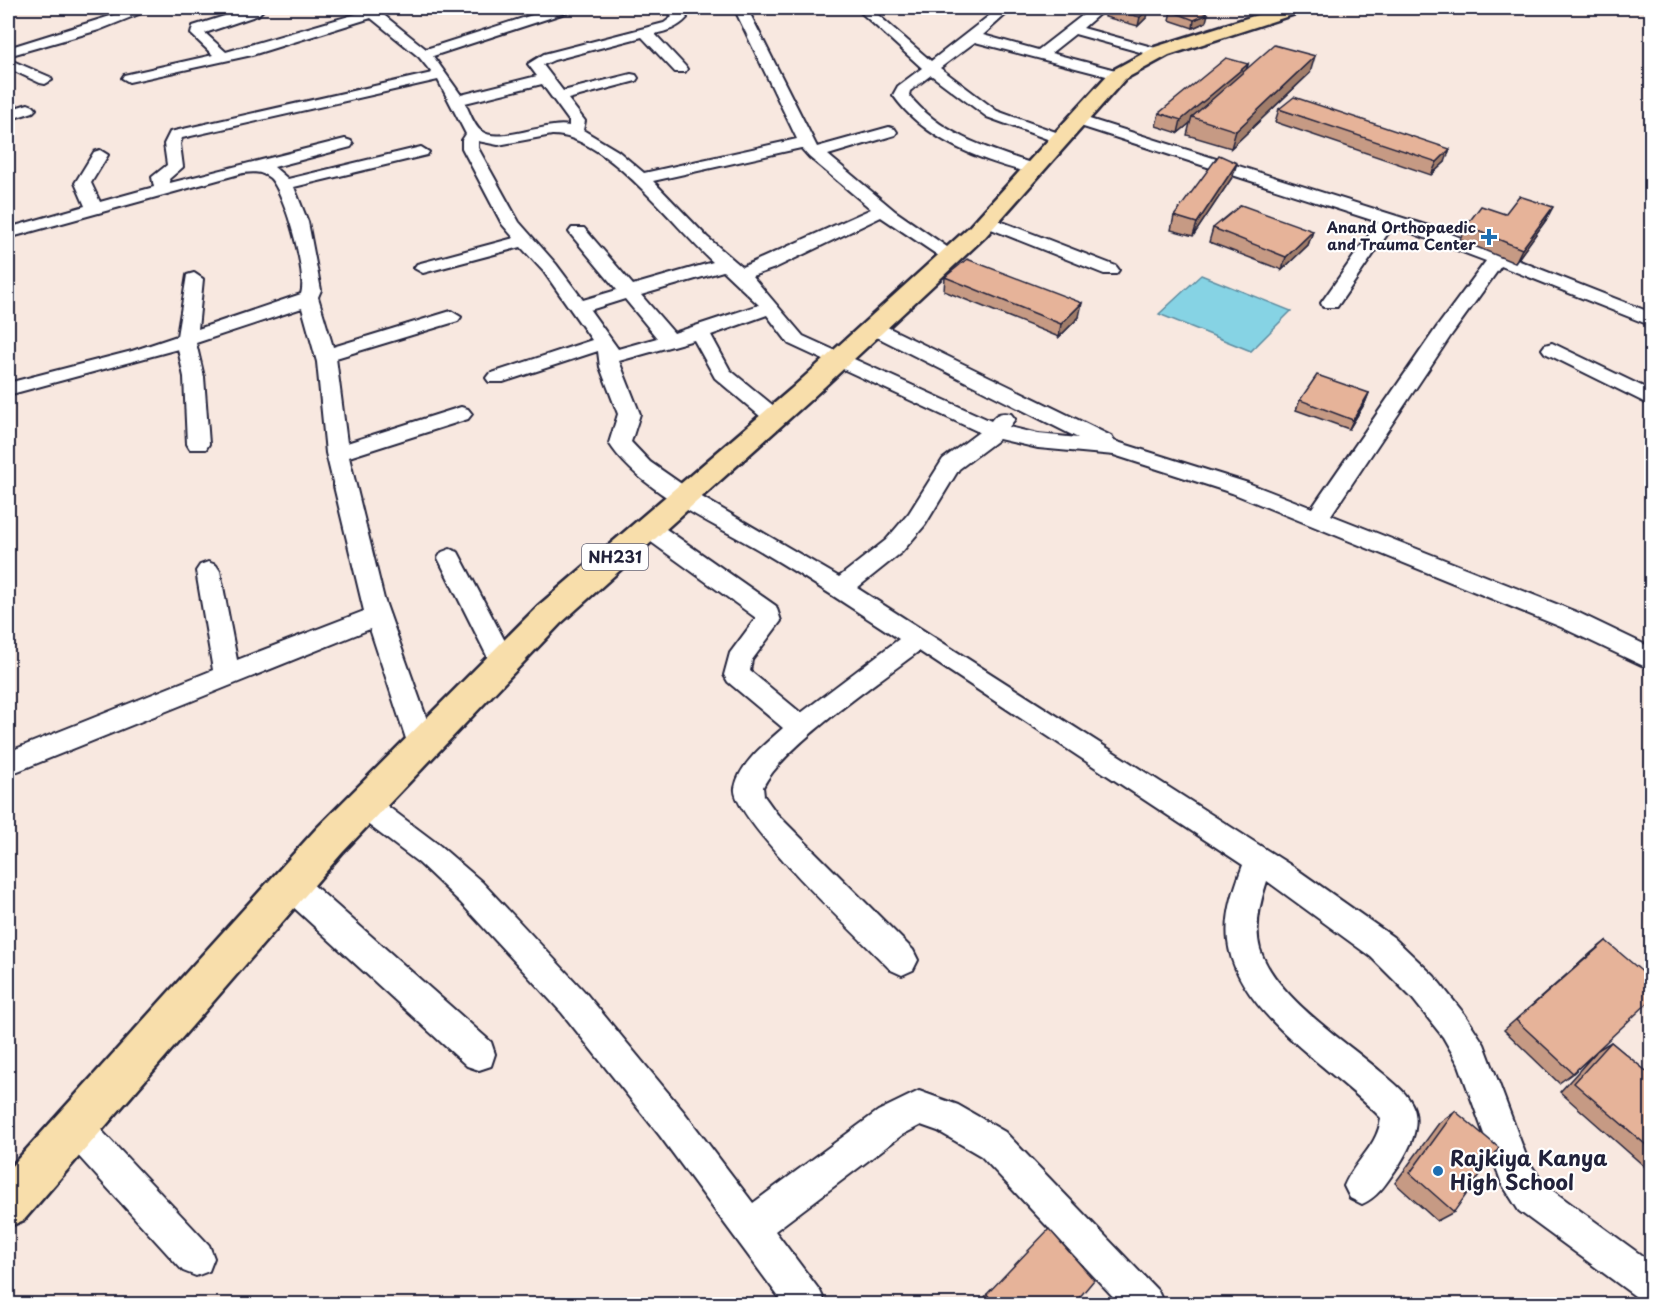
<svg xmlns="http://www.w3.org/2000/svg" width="1659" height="1312" font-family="'Playpen Sans',sans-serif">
<rect width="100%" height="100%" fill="#f8e8e0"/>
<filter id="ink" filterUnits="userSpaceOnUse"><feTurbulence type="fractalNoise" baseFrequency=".0167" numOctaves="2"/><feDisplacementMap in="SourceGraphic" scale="12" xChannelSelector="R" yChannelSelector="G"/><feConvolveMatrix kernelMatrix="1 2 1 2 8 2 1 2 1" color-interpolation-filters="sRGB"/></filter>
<g filter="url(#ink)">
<path fill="#86d3e4" stroke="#5e8ca0" stroke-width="1.5" d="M1201,275L1291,311L1251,351L1159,314Z"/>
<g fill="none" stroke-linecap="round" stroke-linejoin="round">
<defs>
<path id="minor" d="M136,8H154L99,30L8,56V48Z
M250,8H265L258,15L205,33L226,52L363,12L361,8H375L426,49L554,8H572L571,11L433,56L461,95L537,76L528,64L544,54L664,23L672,17L666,8H679L687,18C678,28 667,31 655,34L685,66L687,69L685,72H675L642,37L554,60L543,65L563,91L631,74L636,75L638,78L636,81L568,99L585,121L583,130L618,151L644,173L797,139L734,8H747L817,147L889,127L895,129L897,132L895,135L828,155L895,211L960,256L957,260H945L881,217L775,268L752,276L803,336L991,421C997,413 1002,412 1011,414L1015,419L1009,427L1038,434L1078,438L865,331L862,327L872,321L879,323L1111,436L1114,441L1248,483L1312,508L1437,327L1486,261L1393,226L1337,307H1323L1321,303L1378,222L1071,123L1069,120L1071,117H1083L1441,230L1652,313V326L1501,266L1452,334L1331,515L1579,613L1652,648V670L1561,627L1232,493L1114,455L1038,448L999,439L959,469L925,525L902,552L857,588L1295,868L1393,937L1434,976L1465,1015L1484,1044L1528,1161L1545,1185L1652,1263V1304L1639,1299L1519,1211L1502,1184L1459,1065L1443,1037L1412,998L1371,957L1267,881C1260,902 1254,927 1260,949C1275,997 1344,1040 1381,1072C1393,1082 1409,1094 1414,1109C1420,1129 1409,1149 1399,1165C1388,1180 1380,1196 1362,1204L1350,1198L1344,1186C1355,1160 1378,1146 1381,1118C1334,1069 1236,1013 1228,941C1225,915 1234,889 1243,865L919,651C880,681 783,746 763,787L764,796L777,814L913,950L918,960L913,970L902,975L891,970C866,944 730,817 735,788C739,764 765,744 783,728L728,682L724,675L730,653L756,618L640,534L636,528L640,522L648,520L656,522L776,606L781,621L752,660L750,671L801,713L899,639C855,610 810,580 764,553C715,524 640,492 609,443L618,414L600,367L598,351L503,382H489L486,378L489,374L592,340L544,272L521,247L423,273L414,268L417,264L514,238L502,224L462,148V140L466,134L438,80L182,138L180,144L183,167L169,179L170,183L345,139L351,141L353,144L351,147L274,167L288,179L421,147L429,152L427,155L294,187L308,222L321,290L318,297L333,347L451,311L461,317L458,321L336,358L347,443L461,407L468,409L472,414L468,419L349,457L384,599L436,745L432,753L422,756L412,753L408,745L370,629L8,775V752L213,670L196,571L200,565L208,562L216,565L220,571L237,660L364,611L326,453L317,362L302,308L196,343L204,377L209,444L206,449H190L187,444L184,377L178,349L8,395V383L132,351L177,336L187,275L194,273L203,279L198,329L301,294C308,274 284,191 270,178C261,171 253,172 243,173L8,238V228L85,206L75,183L94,152L100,150L108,155L91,183L100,202L154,187L152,177L167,165L164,144L170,132L432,73L419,57L371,18L252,55L129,82L122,78L124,75L213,55L191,34L193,26ZM542,84L569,121V126C546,121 499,145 481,131C474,126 469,111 465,103ZM552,135C606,134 674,227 713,262L633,285L584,228H572L569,232L572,236L617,290L583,300L556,264L519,222L478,148V141L498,145ZM801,148L809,157L871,209L742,267L707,237L653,181ZM723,271L759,305L674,333L641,295ZM625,299L657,338L618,349L590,310ZM767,315L789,344L979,432L943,459L909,513L886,540L839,577L693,492L650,462L631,442L640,414L619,361L694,340L715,378L767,422H781L785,417L781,412L730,370L711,335Z
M856,8H870L931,61L999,8H1013L983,35L1038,50L1092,8H1106L1083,28L1163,50L1165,53L1158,57L1075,34L1051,53L1123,72L1125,75L1123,78L1118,79L975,42L940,68L997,111L1067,136L1069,139L1067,142L1061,144L987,117L931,75L910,91L909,95C941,136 992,150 1040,166L1042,169L1040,172L1034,174C982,161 925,141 893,95L898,86L922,68Z
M8,59L50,77L52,80L45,84L40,83L8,68Z
M28,104L33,106L36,109L33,112L8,120V110Z
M987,216L1116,266L1119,270L1116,274H1104L981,225L978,221Z
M1552,343L1652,391V406L1545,353L1542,349L1545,345Z
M450,549L458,552L516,662L512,669L503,672L494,669L490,662L438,558L442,552Z
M364,793L374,796L439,845L482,882L584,991L684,1112L753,1203L878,1111L919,1091L958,1105L1005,1132L1158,1291L1164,1304H1120L981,1156L938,1131L921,1125L902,1135L775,1231L820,1291L826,1304H784L660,1136L562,1013L460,902L419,863L354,814L350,805L354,796Z
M290,871L301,874L491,1042L495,1054L491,1066L479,1070L467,1066L279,894L275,884L279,874Z
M75,1110L87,1115L209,1245L214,1258L209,1271L196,1276L183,1271L63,1139L58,1127L63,1115Z"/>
<path id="highway" d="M1279,8H1304L1301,12L1169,55L1125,79L985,237L809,401L560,624L342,853L24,1220L8,1227V1170L316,829L538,606L791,389L969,227L1111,71L1155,47Z"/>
</defs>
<use href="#minor" stroke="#22223b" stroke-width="4"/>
<use href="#highway" stroke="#22223b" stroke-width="5"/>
<use href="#minor" fill="#fff" fill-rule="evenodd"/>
<use href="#highway" fill="#f8deab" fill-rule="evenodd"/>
</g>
<path fill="#c69a84" stroke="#22223b" stroke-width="1.5" d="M1259,8H1272L1267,10Z
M1106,9L1147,17L1138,26L1105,17Z
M1171,11L1206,22L1193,28L1169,20Z
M1248,64L1247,69L1310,73L1231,148L1187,135L1190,123L1178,133L1156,126L1159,113Z
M1279,109L1445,162L1431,175L1275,122Z
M1233,176L1193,236L1171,230L1174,216Z
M1505,214L1546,220L1515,263L1460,240L1466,226Z
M1213,228L1313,231L1308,245L1282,270L1209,242Z
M945,277L1079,317L1059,337L944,291Z
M1369,393L1365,403L1349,429L1296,410L1300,400Z
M1606,941L1596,1051L1611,1042L1652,1076V1173L1560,1092L1596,1052L1573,1073L1559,1083L1504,1030L1592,952Z
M1455,1111L1454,1212L1437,1221L1395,1183L1439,1123Z
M987,1294L1073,1305H987L983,1300Z"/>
<path fill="#a17d6b" stroke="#22223b" stroke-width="1.5" d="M1149,9L1147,17L1138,26L1140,17Z
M1208,14L1206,22L1193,28L1194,20Z
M1315,56L1310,73L1231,148L1236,131Z
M1248,64L1244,77L1192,117L1190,123L1178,133L1181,120Z
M1450,149L1445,162L1431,175L1437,162Z
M1237,163L1233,176L1193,236L1197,223Z
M1553,207L1546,220L1515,263L1522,249Z
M1313,231L1308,245L1282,270L1286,257Z
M1082,303L1079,317L1059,337L1061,324Z
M1369,393L1365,403L1349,429L1353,420Z"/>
<path fill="#e6b399" stroke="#22223b" stroke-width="1.5" d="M1108,8H1142L1149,9L1140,17L1106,9Z
M1179,8H1191L1208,14L1194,20L1171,11Z
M1274,45L1315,56L1236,131L1192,117Z
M1226,58L1248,64L1181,120L1159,113Z
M1294,97L1450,149L1437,162L1279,109Z
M1219,155L1237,163L1197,223L1174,216Z
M1519,196L1553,207L1522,249L1466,226L1481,206L1505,214Z
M1241,205L1313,231L1286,257L1213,228Z
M967,259L1082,303L1061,324L945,277Z
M1317,375L1369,393L1353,420L1300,400Z
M1606,941L1652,980V999L1573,1073L1516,1020Z
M1611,1042L1652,1076V1150L1574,1083Z
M1455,1111L1499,1148L1454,1212L1410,1173Z
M1049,1229L1094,1280L1073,1305H995L987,1294Z"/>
</g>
<g fill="#1f6fb2" stroke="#fff" stroke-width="2">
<path d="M1486 228h6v6h6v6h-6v6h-6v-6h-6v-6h6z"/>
<circle cx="1438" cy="1171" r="6"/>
</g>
<g text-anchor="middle" stroke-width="4.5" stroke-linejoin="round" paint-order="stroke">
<g font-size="15" font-weight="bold" fill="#22223b" stroke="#fff" text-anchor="end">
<text x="1476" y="233">Anand Orthopaedic<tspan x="1476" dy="17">and Trauma Center</tspan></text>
</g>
<rect fill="#fff" stroke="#646476" stroke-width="1.5" x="582" y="544" width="66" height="26" rx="4.5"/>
<g font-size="16" font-weight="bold" fill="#22223b">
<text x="615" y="563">NH231</text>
</g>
<g font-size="21" font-weight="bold" fill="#22223b" stroke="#fff" text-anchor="start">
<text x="1450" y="1166">Rajkiya Kanya<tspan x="1450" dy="24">High School</tspan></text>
</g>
</g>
<rect width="1659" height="1312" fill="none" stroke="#fff" stroke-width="30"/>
<rect x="15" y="15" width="1629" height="1282" fill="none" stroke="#22223b" stroke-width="2" filter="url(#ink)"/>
</svg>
